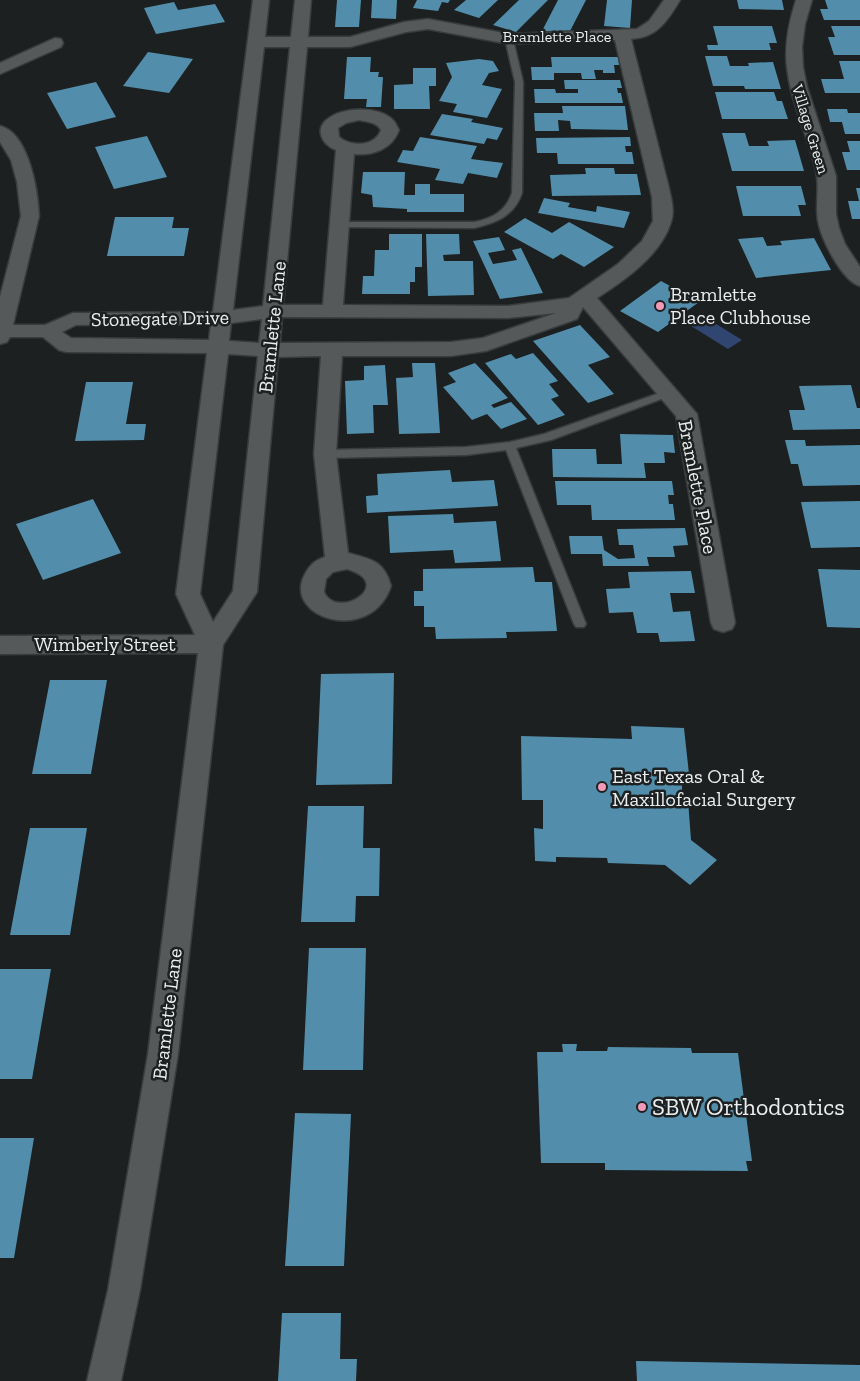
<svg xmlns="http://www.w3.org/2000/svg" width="860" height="1381" font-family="'Zilla Slab',serif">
<rect width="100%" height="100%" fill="#1c2020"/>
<path fill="#30456f" d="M705,317L742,340L728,349L691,326Z"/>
<path fill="#528eac" d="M337,0H361L359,27H335Z
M372,0H397L396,19L371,18Z
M417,0H450L448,3L442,2L438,11L413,8Z
M466,0H498L479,18L454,10Z
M519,0H548L516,32L493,25Z
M558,0H586L568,35L542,31Z
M607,0H632L630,28L604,26Z
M737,0H782L784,10L739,9Z
M825,0H860V20H824L820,9H828Z
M174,2L178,10L215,4L225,22L156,34L144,8Z
M713,26H772L777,43H769L771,50H708L707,45H718Z
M831,26H860V55H834L828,37H835Z
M148,52L193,59L169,93L123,86Z
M705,56H727L730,66H749L748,63L773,62L781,89H745L744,86H713Z
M347,57H371L370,72H379L378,77H383L381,107H366L367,99H344Z
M551,57H618L619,65H614L615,73H603V70H594L596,79H582L581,73H554V80H532L531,67H552Z
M479,59L493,61L499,71L489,73L482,85L502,89L487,118L453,112L457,104L439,101L452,77L446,63Z
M839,61H860V93H825L821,79H844Z
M413,68H436V86H429L430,109H394V85L413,84Z
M564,80H620L622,88H617L618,93H621L623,103H535L534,89H555L556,93H578V89H565Z
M96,82L116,117L67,129L47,93Z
M715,92H774L777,101H782L788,119H722Z
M562,106H625L628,130L571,129L570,121L558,120L559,131H535L534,113H563Z
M827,109H847L848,113H860V134H845L842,122H830Z
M442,114L473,119L471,122L503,128L497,140L487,138L484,144L430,135Z
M722,133H745L749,146H769L767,141L795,140L804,171H732Z
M147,136L167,177L114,189L95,147Z
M420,137L477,146L471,159L503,163L497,178L468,173L463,184L435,180L440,169L397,162L403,150L413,151Z
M630,137L631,146H625L626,152H632L634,164H558L557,153H537L536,138Z
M847,141H860V170H847L842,152H850Z
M585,168H614L615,174H637L641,195L552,196L550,175L586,174Z
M363,172H405L404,195H415V184H430V194H464V212H407V209L373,207L372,195L361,193Z
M736,186H801L806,205H798L801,216H743Z
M856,188H860V219H852L848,201H859Z
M544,198L570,203L568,207L596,212L597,206L630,212L624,228L538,213Z
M115,217H174L172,228H189L184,256H107Z
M525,218L552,233L569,222L614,247L584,267L561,254L553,259L504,232Z
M389,234H422V267H415V282H410V294H362L363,276H374L375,250H389Z
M426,234H459L460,254L443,255L444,261H473L474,295L428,296Z
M499,237L505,250L488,253L493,264L517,260L512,250L521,248L543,293L500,299L473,241Z
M763,237L767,246L782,245L780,241L814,238L831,270L756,278L738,239Z
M661,281L699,302L658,332L620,311Z
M580,325L610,357L588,365L614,394L588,403L533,341Z
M533,353L558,381L549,384L559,396L551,399L565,415L538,425L485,363L511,354L516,359Z
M412,363H435L440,433L399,434L396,378L413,377Z
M475,363L508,398L491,405L494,408L511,402L527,419L501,429L487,414L472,420L443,387L456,382L448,373Z
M385,365L388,405H373L374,433L347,434L345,381L364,380V366Z
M86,382H133L126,424H146L144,440L75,441Z
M851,385L857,408H860V429L793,430L789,410H805L799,386Z
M620,434L673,435L675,453L664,452L665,463H644L646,478L553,477L552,449H596L597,464H622Z
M785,440H805L806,446L860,445V485L803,486L798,464H791Z
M450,470L452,482L494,480L498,506L367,513L366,496L378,495L377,474Z
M555,481H672L674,495H668L669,504H673L675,520H592L591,505H557Z
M93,499L121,553L43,580L16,524Z
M860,501V547L811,548L801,502Z
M453,514L454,523L496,521L501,561L455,563L453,550L390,553L388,516Z
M685,528L688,545L673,546L675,557H647L649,566H603L602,554H571L569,536H602L604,550L618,559L635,558L633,545H619L617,529Z
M533,567L535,582H552L557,631L506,632L507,638L436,639L435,627H424V606H414V591H423V569Z
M818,569L860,570V628L827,627Z
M691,571L695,593H670L673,612L690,611L695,641L660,642L658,633H637L633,612L609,613L606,589L630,588L628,572Z
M394,673L392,784L316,785L321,674Z
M50,680H107L91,774H32Z
M631,726L684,728L689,774H681L683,800H688L691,840L717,860L690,885L665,865L608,863L607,858L556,857V862L535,861L534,828L543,829V800H522L521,736L632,739Z
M308,806H364L363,848H380L379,896H356L355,922H301Z
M30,828H87L70,935H10Z
M309,948H366L363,1070H303Z
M0,969H51L32,1079H0Z
M562,1044H577L576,1051H607L608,1047L691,1048L692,1053H738L752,1161H746L748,1171L605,1170V1163H541L537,1052H563Z
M295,1113L351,1114L344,1266H285Z
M0,1138H34L14,1258H0Z
M282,1313H341L340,1359H357L356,1381H278Z
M636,1361L860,1365V1381H637Z"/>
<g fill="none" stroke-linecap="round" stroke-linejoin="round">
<defs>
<path id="service" d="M506,37L513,39L523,82L522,193C514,216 496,223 474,228L336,227V223L339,222H474C492,219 506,211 512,193L515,82L505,39Z
M668,390L672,391L673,393L672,395L551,440L516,448L586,624L584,627H576L574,624L506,450L466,455L325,458L320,454L325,450L466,447L510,442L544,434Z"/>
<path id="minor" d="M253,0H269L265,37H291L295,0H311L308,37H350L404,22L428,19L509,34L637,29L649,21L664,0H680C668,20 657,38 631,39L669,188C671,198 675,211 671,222C661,255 625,280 597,298L697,414L735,623L732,629L723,632L714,629L711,623L676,416L583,307L577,319L486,351L451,356H342L336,454L348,553C370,559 384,560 391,586C371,646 281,618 305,574C310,565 315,560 325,557L314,454L321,356L278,357L257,592L223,645L178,1054L140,1290L121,1381H87L108,1290L148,1054L198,653L0,654V636L195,635L176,594L207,353L66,352L59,350L43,337H10L7,342L0,344V297L21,216L17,182L11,160L0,142V126C29,133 38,191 39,216L13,325H45L73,313L213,312ZM428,29L509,44L615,40L652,197L653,221L642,241L618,264L569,298L508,306L343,305L354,154C373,156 392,149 399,130C397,127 396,123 393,120C379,106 345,107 329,118C314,128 321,144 336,150L323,305H283L307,47H350L406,32ZM264,47H290L263,306L233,310ZM359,120C367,122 377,122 381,130C375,147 351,147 339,137L338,128L346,123ZM556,313L483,338L451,342L280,343L282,317L508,318ZM262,319L259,343L229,341L231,323ZM211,324L209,340L71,338L62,332L76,325ZM228,354L258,356L233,591L213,622L200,594ZM347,569C397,584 337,621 324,592L326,579L333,572Z
M796,0H812L805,24L802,47L803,67L807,87L836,176V214L839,228L845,244L860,267V286C842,281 821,239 818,221C815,204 820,188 816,171C808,136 791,103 787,68C784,44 789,22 796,0Z
M55,38L61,39L63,43L61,47L0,74V63Z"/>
</defs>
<use href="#service" stroke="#393c3c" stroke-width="3"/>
<use href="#minor" stroke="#393c3c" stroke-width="3"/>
<use href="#service" fill="#555959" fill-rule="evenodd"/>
<use href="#minor" fill="#555959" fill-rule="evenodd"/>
</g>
<g fill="#f09ab7" stroke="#1c2020" stroke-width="2">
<circle cx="660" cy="306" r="5"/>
<circle cx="602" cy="787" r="5"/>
<circle cx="642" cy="1107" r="5"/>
</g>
<g text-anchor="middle" stroke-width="5" stroke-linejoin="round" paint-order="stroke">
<g font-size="16" fill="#ecefef" stroke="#1c2020">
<text x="557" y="42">Bramlette Place</text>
<text transform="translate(811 129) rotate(73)" y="6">Village Green</text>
</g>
<g font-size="20" fill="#ecefef" stroke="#1c2020" text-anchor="start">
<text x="670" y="301">Bramlette<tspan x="670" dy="23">Place Clubhouse</tspan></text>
<text x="612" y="783">East Texas Oral &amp;<tspan x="612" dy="23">Maxillofacial Surgery</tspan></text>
</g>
<g font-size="20" fill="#ecefef" stroke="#1c2020">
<text transform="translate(160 318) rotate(-1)" y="7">Stonegate Drive</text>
<text transform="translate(272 327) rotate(-84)" y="7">Bramlette Lane</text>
<text transform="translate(698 487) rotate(79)" y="7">Bramlette Place</text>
<text x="105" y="651">Wimberly Street</text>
<text transform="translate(167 1014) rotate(-83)" y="7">Bramlette Lane</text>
</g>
<g font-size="24" fill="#ecefef" stroke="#1c2020" text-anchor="start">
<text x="652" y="1115">SBW Orthodontics</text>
</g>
</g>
</svg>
